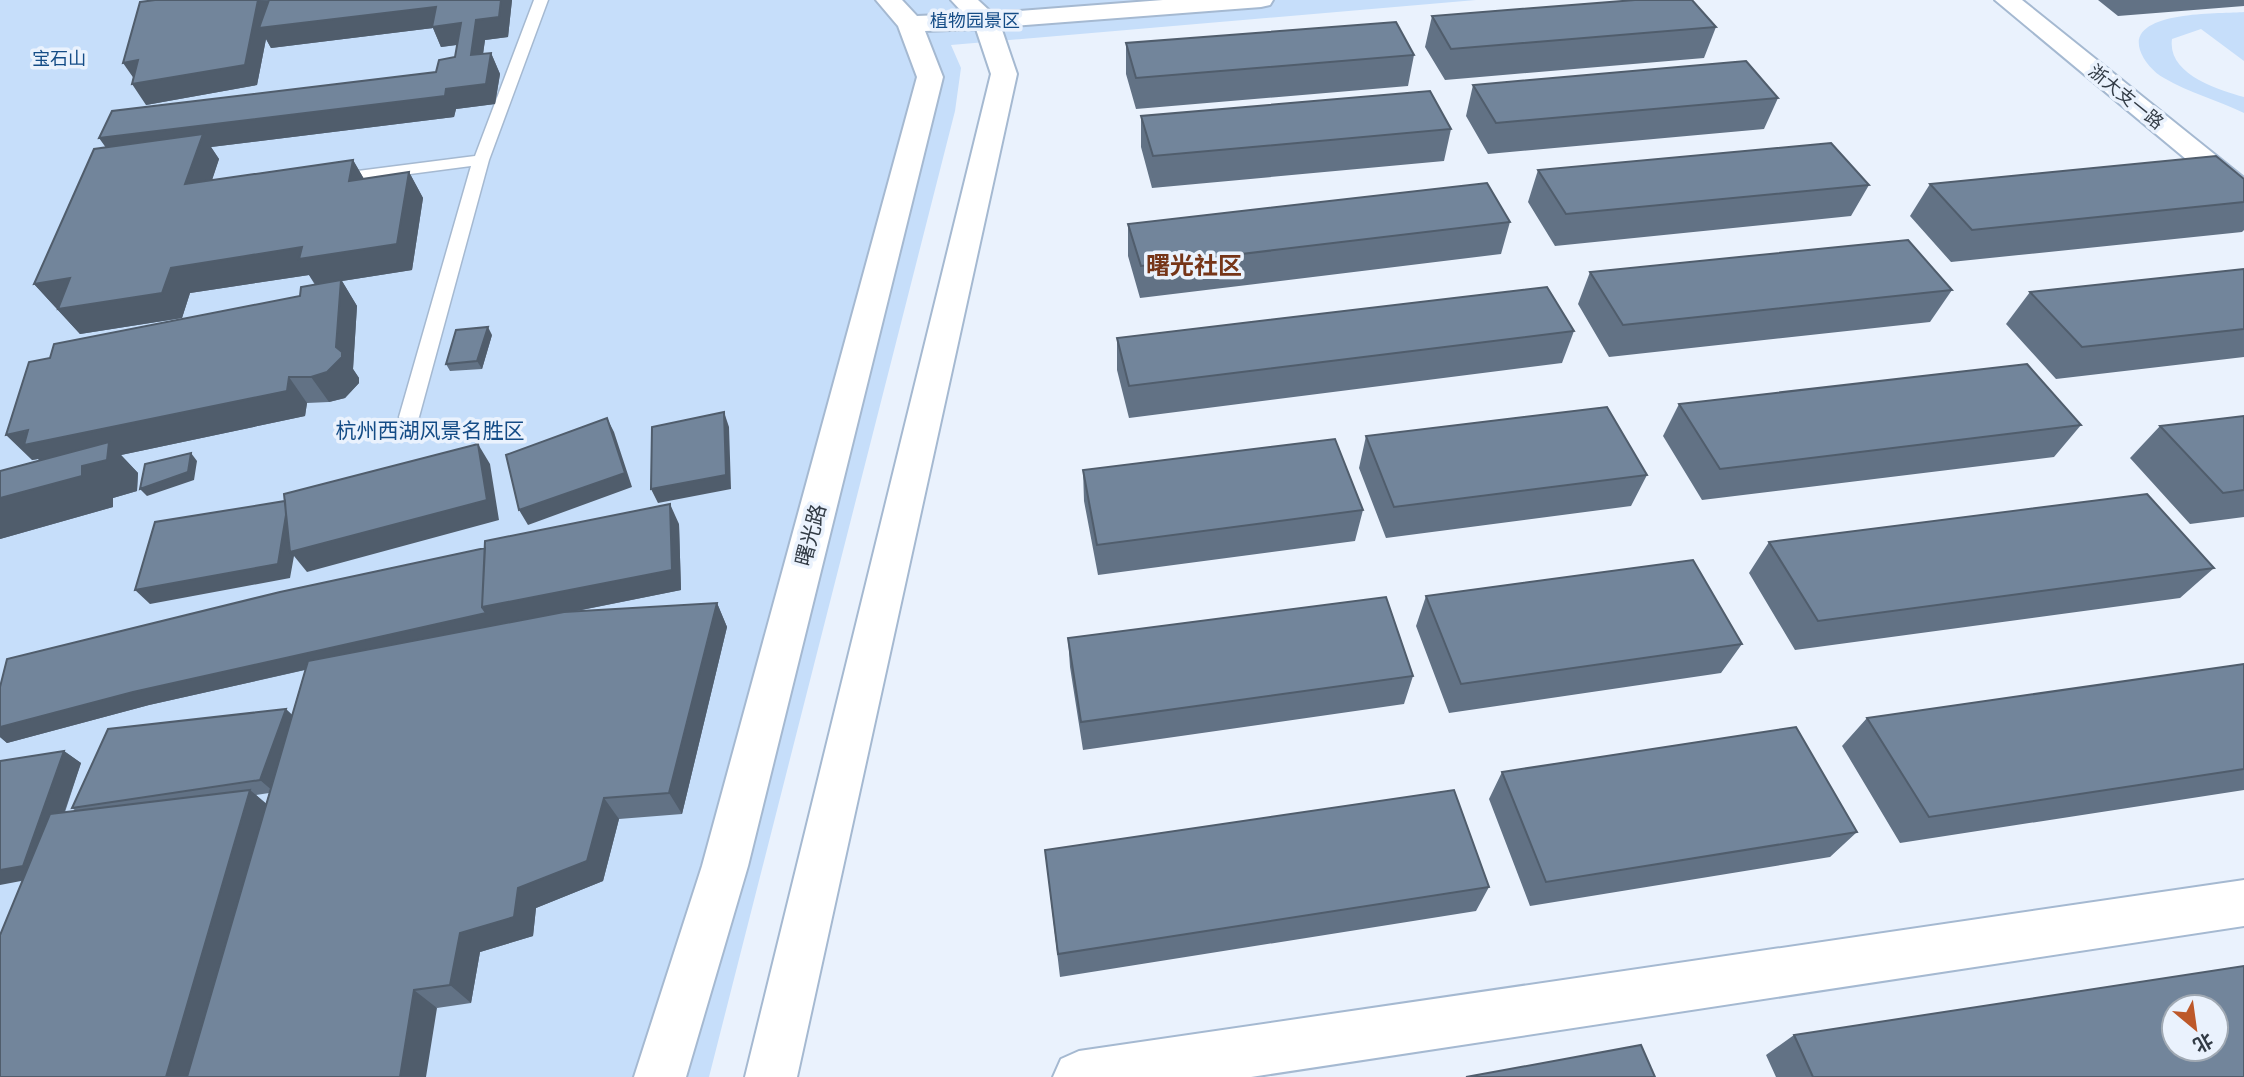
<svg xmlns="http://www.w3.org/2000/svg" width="2244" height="1077" font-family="'Exo 2','Noto Sans SC',sans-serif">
<rect width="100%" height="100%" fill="#eaf2fd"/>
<path fill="#c6defa" d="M0,0H1476L951,45L961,68L955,111L709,1077H0Z
M2244,12V61L2201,29L2172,39C2167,74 2218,90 2244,97V113C2218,100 2189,93 2164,78C2154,73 2143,60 2140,50C2127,10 2221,14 2244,12Z"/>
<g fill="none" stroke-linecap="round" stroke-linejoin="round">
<defs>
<path id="service" d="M534,0H548L489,160L419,417L416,422H402L399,417L471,166L334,184L326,179L334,174L475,156Z"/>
<path id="minor" d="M1995,0H2022L2244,178V202L2234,199Z
M2244,880V926L1251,1077H1053L1061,1059L1079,1051Z"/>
<path id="secondary" d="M876,0H902L917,16L964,14L951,0H978L992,13L1163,0H1273L1270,5L1261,7L1001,27L1017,74L797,1077H745L991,74L976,29L925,31L943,77L748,866L686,1077H634L702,866L917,77L898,26Z"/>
</defs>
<use href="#service" stroke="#a5b9d1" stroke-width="3"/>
<use href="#minor" stroke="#a5b9d1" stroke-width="4"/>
<use href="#secondary" stroke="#a5b9d1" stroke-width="4"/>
<use href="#service" fill="#fff" fill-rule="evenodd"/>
<use href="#minor" fill="#fff" fill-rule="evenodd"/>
<use href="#secondary" fill="#fff" fill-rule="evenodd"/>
</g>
<path fill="#627285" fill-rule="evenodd" d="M155,0H512L508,37L485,40L483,54L491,53L500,74L495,104L456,109L454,117L211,147L219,159L212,180L353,160L364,179L409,172L423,198L412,270L342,281L357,306L353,369L359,378V383L345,398L329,402L307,403L305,416L121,455L138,473L137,491L113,498V507L0,539V471L40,460L38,459L32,460L50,358L300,296L315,285L309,275L190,293L182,318L80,334L34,284L105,147L436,72L455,57L457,45L441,47L433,28L271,48L266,39L257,85L146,105Z
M2098,0H2244V6L2118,16Z
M1432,16L1716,27L1704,58L1445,80L1425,47Z
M1126,43L1414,55L1408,86L1136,109L1126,74Z
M1473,85L1778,98L1764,129L1488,154L1466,116Z
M1141,116L1451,129L1444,161L1152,188L1141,147Z
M1538,170L1869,185L1851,216L1555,246L1528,202Z
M2244,179V230L2242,232L1951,262L1910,216L1930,184Z
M1510,222L1501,254L1140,298L1128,256V224Z
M2244,269V357L2056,379L2006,324L2030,292Z
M1590,272L1952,290L1930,322L1609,357L1578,304Z
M1574,331L1562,363L1129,418L1117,370V338Z
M492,335L482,369L450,371L446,364Z
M1679,404L2081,425L2054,457L1702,500L1663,436Z
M2244,416V517L2190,524L2130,458L2160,426Z
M1366,436L1647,475L1631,506L1386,538L1359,468Z
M1083,470L1363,510L1355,541L1098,575L1084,501Z
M679,524L681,590L572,612L717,603L727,627L682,814L619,819L603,881L536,908L533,936L480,952L471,1003L437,1008L22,881L64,751L81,763L65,812L76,811L72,808L292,715L305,670L149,705L7,743L0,737V687ZM269,793L266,804L256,795Z
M1769,542L2214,568L2180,598L1795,650L1749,573Z
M1426,596L1742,644L1721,673L1449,713L1416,626Z
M1068,638L1413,676L1404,704L1083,750L1070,667Z
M2244,664V790L1900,843L1842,746L1867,718Z
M1502,772L1857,832L1830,857L1530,906L1489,799Z
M1045,850L1489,887L1476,911L1060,977Z
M1794,1035L2244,1077H1776L1766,1055Z"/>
<path fill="#505d6c" d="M258,0L436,7L461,23L470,43L441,47L433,28L271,48L266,39L257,85L146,105L132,84Z
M501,0H512L508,37L485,40L480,75L471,55L476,20Z
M491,53L500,74L495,104L456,109L454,117L211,147L219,159L202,210L114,159L99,138L446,89Z
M138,60L137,83L123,63Z
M353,160L368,186L349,181Z
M409,172L423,198L412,270L342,281L357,306L353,369L359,378V383L345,398L329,402L311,377L336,347L316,285L309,275L190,293L182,318L80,334L34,284L70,278L171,268Z
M488,327L492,335L482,369L477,361Z
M289,377L307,403L305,416L121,455L138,473L137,491L113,498V507L0,539V498L50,470L38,459L32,460L6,435Z
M724,412L729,427L731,489L658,503L651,489Z
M607,418L614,432L632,487L528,525L519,510Z
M478,444L490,464L499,520L307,572L294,556L290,578L150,604L135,590L289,500Z
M191,453L197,461L194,480L147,496L140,489Z
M670,504L679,524L681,590L495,627L149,705L7,743L0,737V727L133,692L482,607Z
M717,603L727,627L682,814L669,793Z
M286,709L300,722L274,792L260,780Z
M64,751L81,763L42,877L0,885V870Z
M250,790L275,811L202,1077H166Z
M604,798L619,819L603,881L536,908L533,936L480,952L471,1003L450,985L460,933L518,888Z
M414,990L437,1008L426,1077H400Z"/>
<path fill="#72859b" stroke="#505d6c" stroke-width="2" fill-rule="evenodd" d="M155,0H258L245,65L132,84L138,60L123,63L140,2Z
M269,0H501L499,17L476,20L471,55L491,53L486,84L446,89L445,96L99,138L112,111L436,72L439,60L455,57L461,23L432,27L436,7L259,28Z
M1635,0H1692L1716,27L1451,49L1432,16Z
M1396,22L1414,55L1136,78L1126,43Z
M1746,61L1778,98L1496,123L1473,85Z
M1430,91L1451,129L1153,156L1141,116Z
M203,134L185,184L353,160L349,181L409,172L397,244L299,259L302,247L171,268L162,293L58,309L70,278L34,284L94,149Z
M1831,143L1869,185L1566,214L1538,170Z
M2216,156L2244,179V202L1972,230L1930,184Z
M1487,183L1510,222L1141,266L1128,224Z
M1908,240L1952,290L1623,325L1590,272Z
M2244,269V329L2082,347L2030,292Z
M341,280L336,347L342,352V357L327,372L311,377H289L287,391L24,445L28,430L6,435L29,362L50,358L54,344L300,296L301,287Z
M1547,287L1574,331L1129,386L1117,338Z
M488,327L477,361L446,364L456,330Z
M2027,364L2081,425L1720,469L1679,404Z
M1607,407L1647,475L1394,507L1366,436Z
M724,412L726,475L651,489L652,427Z
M2244,416V490L2223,493L2160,426Z
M607,418L625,473L519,510L506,455Z
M1335,439L1363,510L1097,545L1083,470Z
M109,442L107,460L82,466V476L0,498V471Z
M478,444L487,500L290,552L284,494Z
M191,453L188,472L140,489L145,464Z
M2147,494L2214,568L1818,621L1769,542Z
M285,501L286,515L278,564L135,590L155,522Z
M670,504L672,570L482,607L485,541Z
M485,548L482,607L486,613L133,692L0,727V687L7,659L280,592Z
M1693,560L1742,644L1461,684L1426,596Z
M1386,597L1413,676L1081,722L1068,638Z
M717,603L669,793L604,798L587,861L518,888L514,917L460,933L450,985L414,990L400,1077H187L308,661L564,612Z
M2244,664V769L1929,817L1867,718Z
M286,709L260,780L72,808L108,729Z
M1796,727L1857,832L1546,882L1502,772Z
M64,751L23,866L0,870V761Z
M250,790L166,1077H0V935L50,814Z
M1454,790L1489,887L1058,954L1045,850Z
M2244,966V1077H1813L1794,1035ZM2174,1007H2216V1049H2174Z
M1641,1045L1655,1077H1466Z"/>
<g text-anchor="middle" stroke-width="7" stroke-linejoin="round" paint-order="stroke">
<g font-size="18" fill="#144c86" stroke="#eaf2fd">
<text x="975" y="27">植物园景区</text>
<text x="59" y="65">宝石山</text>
</g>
<g font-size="18" fill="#323b45" stroke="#eaf2fd">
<text transform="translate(2126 97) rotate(39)" y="6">浙大支一路</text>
</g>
<g font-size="21" fill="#144c86" stroke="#eaf2fd">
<text x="430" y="438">杭州西湖风景名胜区</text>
</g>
<g font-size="21" fill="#323b45" stroke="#eaf2fd">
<text transform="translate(811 535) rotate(-75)" y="7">曙光路</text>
</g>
<g font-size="24" font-weight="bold" fill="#763518" stroke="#eaf2fd">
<text x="1194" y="274">曙光社区</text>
</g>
</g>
<g transform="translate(2195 1028) rotate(151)"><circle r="33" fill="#eaf2fd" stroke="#a0a9b3" stroke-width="2"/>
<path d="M0-5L12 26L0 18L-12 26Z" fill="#bd5829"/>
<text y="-10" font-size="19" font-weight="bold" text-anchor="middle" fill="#323b45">北</text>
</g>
</svg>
